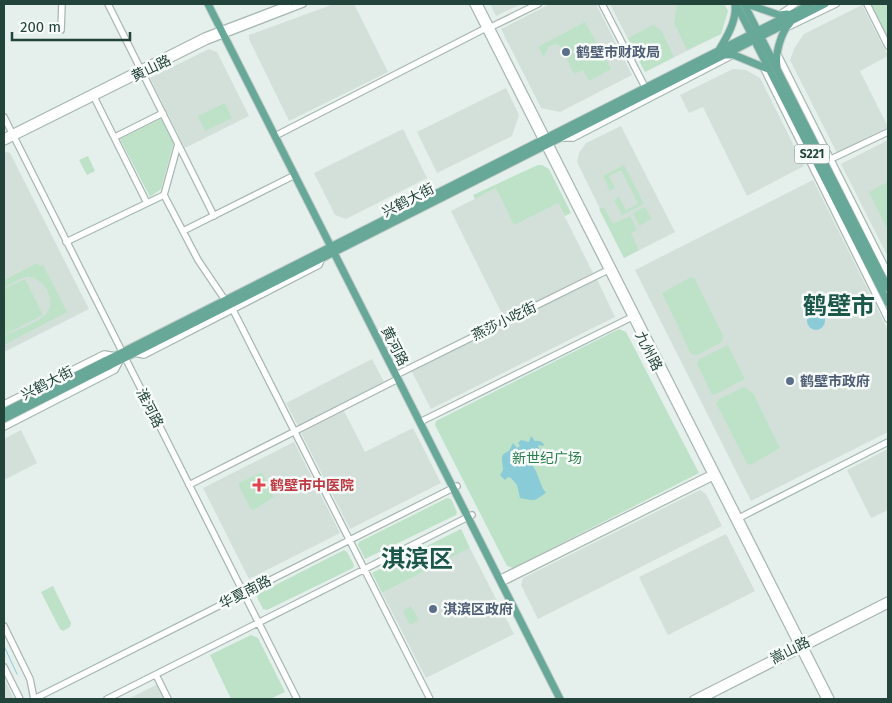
<svg xmlns="http://www.w3.org/2000/svg" width="892" height="703" font-family="'Fira Sans','Noto Sans SC',sans-serif">
<rect width="100%" height="100%" fill="#e5efeb"/>
<path fill="#d3e0da" d="M334,4H354L388,72L289,121L249,39V35Z
M490,4H521L496,16Z
M550,4H596L632,75L560,112L541,108L501,29Z
M610,4H724L728,11L721,34L645,72Z
M862,5L888,56L860,71L888,127L837,153L790,60L795,47L804,34Z
M209,49L217,52L249,116L185,148L150,78Z
M733,69L746,70L760,78L804,166L747,196L703,107L689,113L680,95Z
M506,88L519,115L512,136L437,173L417,132Z
M621,126L675,232L624,258L577,162L579,153L586,143Z
M403,129L427,178L346,219L335,215L314,173Z
M888,140V257L841,164Z
M6,152L10,153L89,309L4,352V153Z
M813,180L888,330V432L751,501L635,270Z
M496,188L558,203L593,273L504,318L451,211Z
M596,277L615,317L431,409L411,370Z
M372,359L384,382L298,426L286,403Z
M344,411L365,452L413,428L441,483L350,529L301,433Z
M21,430L37,463L4,480V439Z
M294,442L340,533L249,579L203,488Z
M888,449V510L871,518L847,470Z
M700,490L706,494L722,526L538,619L521,585L523,578Z
M726,534L755,591L668,635L639,577Z
M470,548L514,634L426,678L382,593Z
M4,678L14,699H4Z
M158,684L165,699H128Z"/>
<path fill="#bde2c8" d="M677,4H724L728,11L721,34L687,50L674,23Z
M867,4H888V46Z
M585,22L611,69L589,81L583,70L574,74L561,47L556,44L549,46L544,57L538,47Z
M653,25L661,30L674,57L645,72L628,38Z
M225,103L232,118L205,131L198,116Z
M162,118L174,142L161,189L150,197L120,139Z
M88,156L95,171L87,175L79,160Z
M538,165H542L549,169L571,213L565,216L558,203L514,225L496,188L475,199L473,195Z
M624,165L644,204L622,215L614,200L619,197L626,210L638,204L621,170L609,176L615,188L610,191L603,176Z
M888,182V226L886,227L869,192Z
M604,207L613,224L630,216L637,230L631,233L639,250L624,258L599,209Z
M645,207L651,219L639,226L633,213Z
M37,263L39,266L43,265L67,312L4,345V336C16,330 35,324 45,315C58,302 45,278 28,277C20,277 11,285 4,288V280Z
M691,277L695,279L723,335L722,342L697,355L691,354L662,293Z
M25,279L43,315L4,335V289Z
M619,329L626,332L699,473L513,568L507,566L435,425L436,421Z
M728,345L745,379L714,395L711,393L697,364L698,360Z
M744,387L753,393L780,448L750,465L747,464L716,403L719,399Z
M260,473L263,474L274,497L253,510L250,508L239,486V483Z
M447,498L451,499L457,512L456,515L365,559L358,545L359,542Z
M461,529L470,548L382,593L372,573Z
M344,550L347,552L354,565L353,568L267,610L263,609L257,597L258,594Z
M53,586L71,623L70,627L63,631L60,629L41,592Z
M411,606L419,620L410,625L403,611Z
M251,635L258,638L285,692L270,699H231L210,655Z"/>
<path fill="#8acbd8" d="M807 321a9 9 0 1 1 18 0a9 9 0 1 1-18 0Z
M531,436L535,441H540L544,444L543,446L538,445L540,452L538,456L528,454L524,459C539,466 537,481 546,493C532,502 537,501 520,498L517,485L511,478L508,477L505,480L500,475L503,470C503,460 498,455 509,451L513,443L517,448L520,446L518,443L521,440L529,442Z"/>
<g fill="none" stroke-linecap="round" stroke-linejoin="round">
<path stroke="#8acbd8" stroke-width="1" d="M4,646L17,674"/>
<defs>
<path id="minor" d="M108,4L214,216
M473,4L825,699
M479,4L831,699
M602,4L645,87
M867,4L888,46
M779,15L795,4
M491,27L538,4
M786,28L836,4
M61,30L62,4
M777,53L888,273
M762,65L888,319
M94,97L147,203
M4,117L297,699
M279,134L486,28
M4,137L205,36L289,4
M115,137L163,113
M560,138H573L733,55
M4,142L207,41L303,4
M829,160L888,132
M164,195L178,144
M183,231L295,175
M66,242L164,195L198,260L225,300
M230,304L430,699
M135,353L144,355L319,265L322,258
M400,373L608,270
M4,404L104,354L116,356
M420,422L632,317
M4,427L115,370L120,361
M189,485L398,379
M739,518L888,442
M503,577L711,474
M505,581L713,477
M4,626L30,679L34,699
M4,667L20,699
M156,675L168,699
M34,699L457,486
M107,699L472,515
M693,699L888,600
M703,699L888,605"/>
<path id="major" d="M208,4L560,699
M736,4L888,303
M744,4L888,288
M747,4L779,15L787,14
M719,50C727,37 737,20 735,4
M726,55H734L768,69
M777,66C775,54 781,32 790,23
M4,412L811,4
M4,419L825,4"/>
</defs>
<use href="#minor" stroke="#a7b8b3" stroke-width="8"/>
<use href="#major" stroke="#c1cbc8" stroke-width="9"/>
<use href="#minor" stroke="#fff" stroke-width="5.5"/>
<use href="#major" stroke="#67a898" stroke-width="7"/>
</g>
<g fill="#5c6f8a" stroke="#f7fbf9" stroke-width="2">
<circle cx="566" cy="52" r="5"/>
<circle cx="790" cy="381" r="5"/>
<circle cx="433" cy="609" r="5"/>
</g>
<path fill="#e0444e" stroke="#f7fbf9" stroke-width="2" d="M256.5 477.5h5v5h5v5h-5v5h-5v-5h-5v-5h5z"/>
<g text-anchor="middle" stroke-width="5" stroke-linejoin="round" paint-order="stroke">
<rect fill="#f7fbf9" stroke="#627b74" stroke-width="1" x="794.5" y="144.5" width="35" height="19" rx="4"/>
<g font-size="12" font-weight="bold" fill="#22443b">
<text x="812" y="158">S221</text>
</g>
<g font-size="14" font-weight="bold" fill="#4e5e75" stroke="#f7fbf9" text-anchor="start">
<text x="576" y="57">鹤壁市财政局</text>
<text x="800" y="386">鹤壁市政府</text>
<text x="443" y="614">淇滨区政府</text>
</g>
<g font-size="14" fill="#22443b" stroke="#f7fbf9">
<text transform="translate(151 68) rotate(-26)" y="5">黄山路</text>
<text transform="translate(408 200) rotate(-27)" y="5">兴鹤大街</text>
<text transform="translate(504 321) rotate(-26)" y="5">燕莎小吃街</text>
<text transform="translate(395 346) rotate(63)" y="5">黄河路</text>
<text transform="translate(649 351) rotate(63)" y="5">九州路</text>
<text transform="translate(47 383) rotate(-27)" y="5">兴鹤大街</text>
<text transform="translate(150 408) rotate(63)" y="5">淮河路</text>
<text transform="translate(245 592) rotate(-27)" y="5">华夏南路</text>
<text transform="translate(790 650) rotate(-27)" y="5">嵩山路</text>
</g>
<g font-size="14" fill="#297e4b" stroke="#f7fbf9">
<text x="547" y="463">新世纪广场</text>
</g>
<g font-size="14" font-weight="bold" fill="#be3a42" stroke="#f7fbf9" text-anchor="start">
<text x="270" y="490">鹤壁市中医院</text>
</g>
<g font-size="24" font-weight="bold" fill="#1c584a" stroke="#f7fbf9">
<text x="839" y="314">鹤壁市</text>
<text x="417" y="567">淇滨区</text>
</g>
</g>
<rect width="892" height="703" fill="none" stroke="#22443b" stroke-width="10"/>
<path d="M12 32v8h118v-8" fill="none" stroke="#22443b" stroke-width="2.5"/>
<text x="20" y="32" font-size="15" fill="#22443b" stroke="#f7fbf9" stroke-width="4" paint-order="stroke">200 m</text>
</svg>
